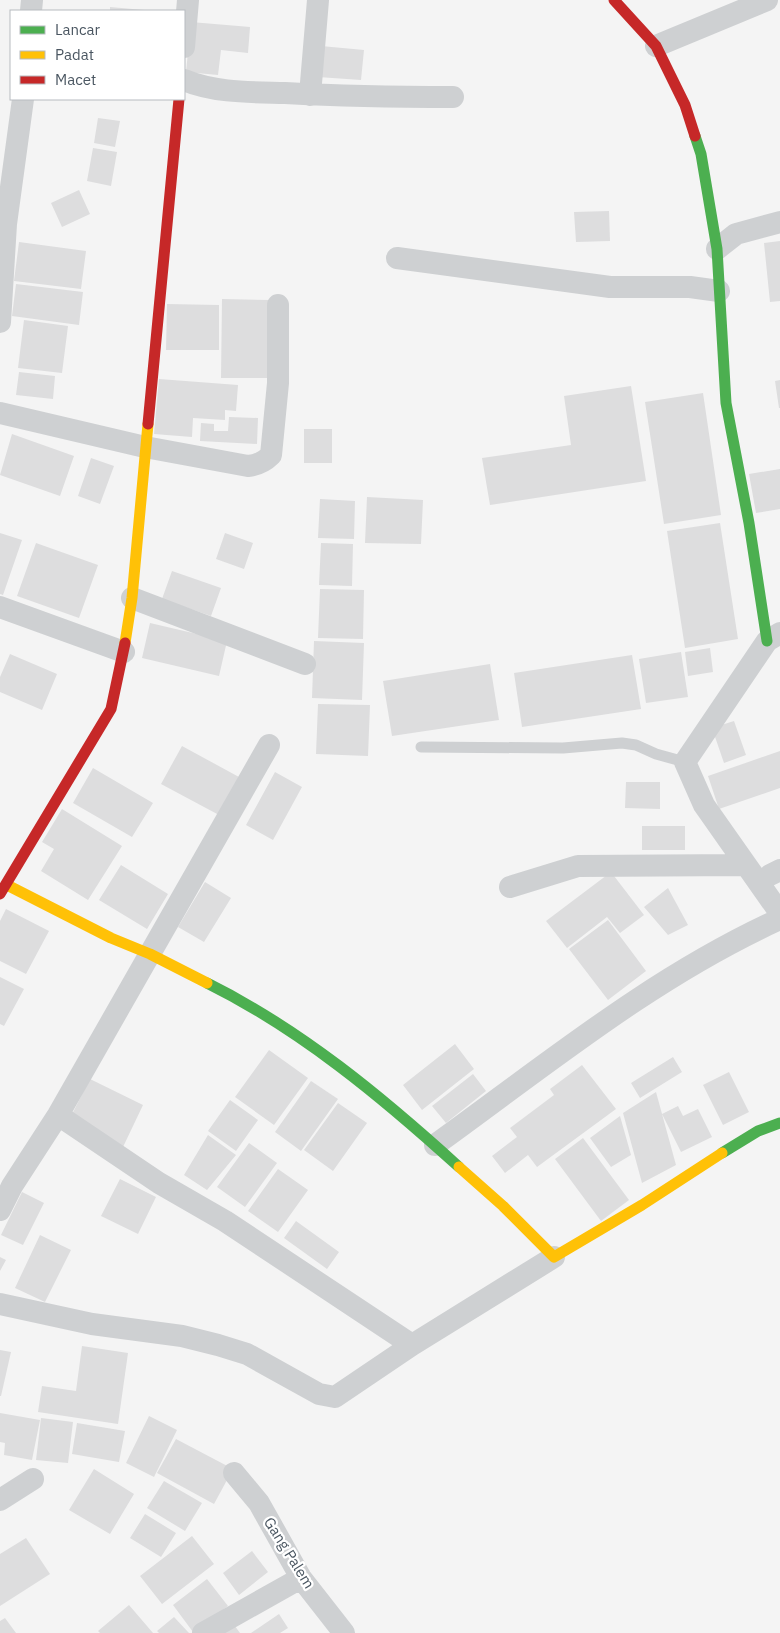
<svg xmlns="http://www.w3.org/2000/svg" width="780" height="1633" font-family="'IBM Plex Sans',sans-serif">
<rect width="100%" height="100%" fill="#f4f4f4"/>
<path fill="#ddddde" d="M110,7L144,10V11H110Z
M191,22L250,27L248,53L221,50L218,75L186,72Z
M321,46L364,50L361,80L318,77Z
M98,118L120,121L115,147L94,143Z
M93,148L117,152L111,186L87,181Z
M79,190L90,214L62,227L51,203Z
M609,211L610,241L576,242L574,212Z
M780,241V301L770,302L764,243Z
M19,242L86,251L81,289L14,281Z
M16,284L83,292L79,325L12,316Z
M222,299L270,300L269,378H221Z
M167,304L219,305V350H166Z
M24,320L68,326L62,373L18,368Z
M19,372L55,376L53,399L16,395Z
M159,379L238,385L236,411L225,410V420L193,418L192,437L154,434Z
M780,380V408H779L775,381Z
M631,386L646,481L490,505L482,458L571,445L564,396Z
M703,393L721,515L664,524L645,402Z
M229,417L258,418L257,444L200,441L201,423L214,424V431H228Z
M304,429H332V463H304Z
M12,434L74,456L60,496L0,475Z
M91,458L114,466L100,504L78,496Z
M780,469V509L756,513L749,474Z
M367,497L423,500L421,544L365,543Z
M320,499L355,501L354,539L318,538Z
M720,523L738,639L685,648L667,531Z
M0,533L22,540L3,595L0,594Z
M225,533L253,543L244,569L216,559Z
M36,543L98,565L79,618L17,596Z
M321,543L353,544L352,586L319,585Z
M172,571L221,588L211,616L162,599Z
M320,589L364,590L363,639L318,638Z
M150,623L227,641L219,676L142,658Z
M314,641L364,643L362,700L312,698Z
M710,648L713,672L688,676L685,652Z
M681,652L688,697L646,703L639,659Z
M10,654L57,674L42,710L0,692V677Z
M632,655L641,709L522,727L514,673Z
M490,664L499,720L392,736L383,681Z
M318,704L370,705L368,756L316,754Z
M734,721L746,755L724,763L712,728Z
M182,746L239,777L219,815L161,784Z
M780,751V788L719,809L708,776Z
M93,768L153,803L132,837L73,803Z
M275,772L302,787L273,840L246,825Z
M626,782H660V809L625,808Z
M62,809L122,846L88,900L41,871L54,849L42,842Z
M642,826H685V850H642Z
M121,865L168,894L147,929L99,900Z
M611,872L644,915L620,933L607,917L567,948L546,921Z
M205,882L231,898L204,942L178,927Z
M668,888L688,925L668,935L644,907Z
M6,909L49,931L26,974L0,961V921Z
M608,920L646,971L608,1000L569,949Z
M0,977L24,989L4,1026L0,1024Z
M455,1044L474,1069L422,1110L403,1085Z
M269,1050L308,1078L274,1125L235,1097Z
M673,1057L682,1072L640,1098L631,1083Z
M582,1065L616,1109L537,1167L528,1155L505,1173L492,1156L517,1137L510,1128L554,1095L550,1089Z
M729,1072L749,1112L723,1125L703,1085Z
M473,1074L486,1091L446,1123L432,1106Z
M90,1079L143,1105L123,1147L69,1120Z
M311,1081L338,1099L301,1151L275,1132Z
M656,1092L676,1165L642,1183L623,1113Z
M230,1100L258,1120L236,1151L208,1131Z
M338,1103L367,1123L333,1171L304,1150Z
M678,1106L683,1116L698,1109L712,1137L681,1152L662,1114Z
M620,1116L631,1155L611,1167L590,1138Z
M208,1135L236,1155L207,1190L184,1175Z
M583,1138L629,1200L601,1221L555,1159Z
M249,1143L277,1163L245,1207L217,1187Z
M278,1169L308,1190L278,1232L248,1211Z
M120,1179L156,1197L138,1234L101,1216Z
M22,1192L44,1203L23,1245L1,1235Z
M296,1221L339,1252L327,1269L284,1238Z
M40,1235L71,1250L45,1302L15,1288Z
M0,1257L6,1260L0,1271Z
M82,1346L128,1353L118,1424L38,1412L42,1386L76,1391Z
M0,1350L11,1352L1,1396H0Z
M0,1413L40,1420L32,1460L4,1455L5,1443L0,1442Z
M149,1416L177,1430L154,1477L126,1463Z
M41,1418L73,1422L68,1463L36,1460Z
M77,1423L125,1431L119,1462L72,1454Z
M176,1439L233,1469L214,1504L157,1473Z
M94,1469L134,1494L110,1534L69,1510Z
M164,1481L202,1503L185,1531L147,1508Z
M145,1514L176,1533L161,1557L130,1538Z
M192,1536L214,1564L162,1604L140,1576Z
M26,1538L50,1574L0,1606V1554Z
M252,1551L268,1572L239,1595L223,1573Z
M207,1579L228,1606L193,1632L173,1605Z
M129,1605L153,1633H100L98,1631Z
M279,1614L288,1628L280,1633H251Z
M174,1617L189,1633H159L157,1631Z
M5,1618L16,1633H0V1621Z
M232,1622L240,1633H216Z"/>
<g fill="none" stroke-linecap="round" stroke-linejoin="round">
<path stroke="#ced0d2" stroke-width="11" d="M421,747L563,748L622,743L636,745L656,754L685,762"/>
<path stroke="#ced0d2" stroke-width="22" d="M31,11L32,0
M656,46L767,0
M184,47L188,0
M184,80C215,93 252,92 285,93C341,96 397,97 453,97
M310,95L318,0
M717,249L736,234L780,222
M397,258L610,287H690L719,291
M0,322L6,224L23,99
M0,413L145,447L248,466C258,465 264,462 271,455L278,383V305
M132,598L305,664
M0,607L124,652
M780,633L767,641L685,762L704,805L780,913
M770,875L780,870
M510,887L578,866L745,865
M58,1115L159,1183L225,1221L412,1345
M435,1145C546,1065 654,976 780,919
M0,1210L12,1186L58,1115L269,745
M0,1304L92,1324L182,1336L218,1345L247,1354L319,1394L335,1397L412,1345L554,1257
M234,1473L259,1503L301,1578L344,1633
M0,1500L33,1479
M203,1633L301,1578"/>
<path stroke="#4caf50" stroke-width="11" d="M695,136L701,154L717,249L726,403L749,523L767,641
M207,983C300,1029 382,1097 459,1167
M722,1153L758,1131L780,1123"/>
<path stroke="#ffc107" stroke-width="11" d="M125,643L132,598L148,424
M7,885L111,938L150,954L207,983
M459,1167L503,1206L554,1257L642,1205L722,1153"/>
<path stroke="#c62828" stroke-width="11" d="M614,0L656,46L685,105L695,136
M148,424L179,99
M0,894L111,709L125,643"/>
</g>
<g text-anchor="middle" stroke-width="4.5" stroke-linejoin="round" paint-order="stroke">
<g font-size="15" fill="#4a5661" stroke="#fff">
<text transform="translate(289 1553) rotate(58)" y="5">Gang Palem</text>
</g>
</g>
<rect x="10" y="10" width="175" height="90" fill="#ffffff" stroke="#b7bbc0"/>
<rect x="20" y="26" width="25" height="8" fill="#4caf50" stroke="#b7bbc0"/>
<text x="55" y="35" font-size="15" fill="#4a5661">Lancar</text>
<rect x="20" y="51" width="25" height="8" fill="#ffc107" stroke="#b7bbc0"/>
<text x="55" y="60" font-size="15" fill="#4a5661">Padat</text>
<rect x="20" y="76" width="25" height="8" fill="#c62828" stroke="#b7bbc0"/>
<text x="55" y="85" font-size="15" fill="#4a5661">Macet</text>
</svg>
